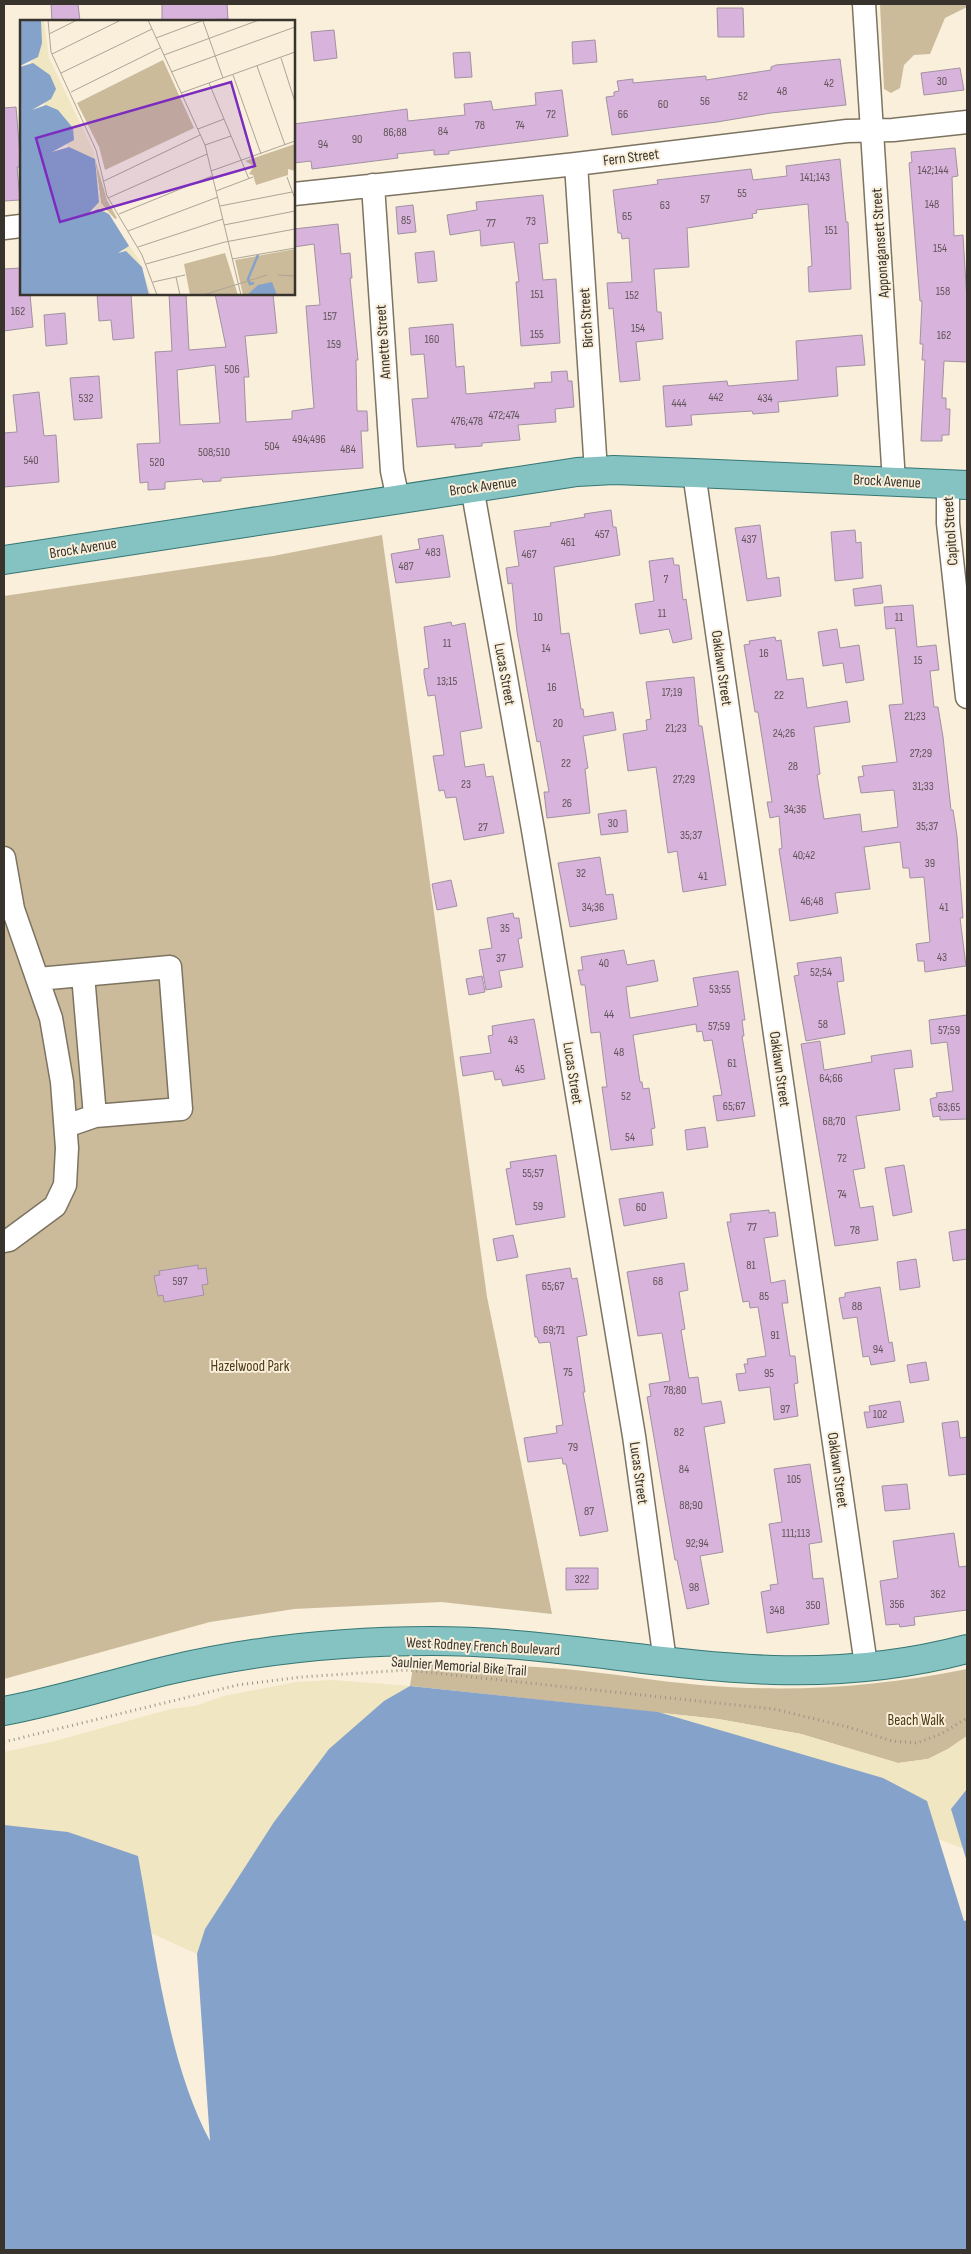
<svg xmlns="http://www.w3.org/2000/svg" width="971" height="2254" font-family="'Sofia Sans Condensed',sans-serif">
<rect width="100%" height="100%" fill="#f9efdb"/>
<path fill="#ccbb9b" d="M880,4H967V7L945,18L930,54L914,55L904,65L900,88L891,93L884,89Z
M382,535L487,1297L552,1614L441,1602L294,1609L210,1622L4,1679V596L273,556Z
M414,1661C464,1664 515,1665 565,1669C610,1673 655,1681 700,1685C791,1693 878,1687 967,1669V1736L948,1749L928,1759L898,1763L801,1734L718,1719L410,1686Z"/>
<path fill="#f0e6c1" d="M332,1680L410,1686L718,1719L801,1734L898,1763L928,1759L948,1749L967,1736V1846L965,1849L938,1839L239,1902L197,1954L140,1928L4,1909V1752L55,1741L171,1709L195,1706L224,1696L296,1682Z"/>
<path fill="#85a2ca" d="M410,1686L658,1712L883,1778L927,1801L964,1921L967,1920V2250H4V1825L68,1832L138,1856C155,1946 167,2061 210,2141L197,1954L205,1929L274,1822L329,1749L384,1701Z
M967,1789V1862L951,1809Z"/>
<path fill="#d8b3db" stroke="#a192a2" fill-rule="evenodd" d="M51,4H78L80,21H52Z
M162,4H227L228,19L162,21Z
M717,8H743L744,37H718Z
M334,30L337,58L314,61L311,32Z
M595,40L597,62L573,64L572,42Z
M470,52L472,77L455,78L453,53Z
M840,59L846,105L771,113L717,122L612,135L606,97L614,96V92L619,91L617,81L633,79V83L706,76V80L771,70V67L776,65Z
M960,68L964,90L924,95L921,73Z
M562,90L568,136L449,151V154L434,155V150L397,154L398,158L312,169L311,161L294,163V124L407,109L408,121L465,115L464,104L491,101L493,110L536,105L535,93Z
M16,107L21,167H17L20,200L4,201V108Z
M955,148L958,176L952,177L954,236L963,235L967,301V362L944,361L942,398H946V409H950L949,435H942V441H921L925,360H922L923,344H920L922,301H920L909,163L912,162L911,152Z
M840,159L846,222H848L851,289L809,292L808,267L812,266L808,204L756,210L757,213L752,214L753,218L687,228L689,267L654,269L657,312H661L663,339L636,342L640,380L620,382L613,308L609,309L607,283L632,282L629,238L622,239L621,233H618L613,190L658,184L657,180L751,169L753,180L787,176L786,166Z
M543,195L548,243L539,244L543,280L556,279L560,343L521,346L516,282H519L514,242L481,246L480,230L450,235L447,215L477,210L476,202Z
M413,205L416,232L398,234L396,207Z
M338,224L341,254L350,253L352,278H350L358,360H356L357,411H367L368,431H361L363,468L221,478V481L203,482L202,479L165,482V489L148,490V482L140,483L137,444L160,443L155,352L172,351L169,294H186L189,350L226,347L215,294H273L277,333L245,336L249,377H244L246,422L292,419V411L314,408L306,306L320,305L314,244L294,247V229ZM215,365L220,423L180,425L177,370Z
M434,251L437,281L418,283L415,253Z
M21,268V294H30L33,327L4,331V269Z
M97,294H131L134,338L113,340L111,320L99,321Z
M65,313L67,344L46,346L44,315Z
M453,324L456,367L464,366L466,394L535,388L534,383L552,382L551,372L567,371L568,381H572L574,407L555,409L556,422L518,425L520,440L482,443V446L455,448V444L417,447L412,399L428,398L424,354L411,355L409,328Z
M862,335L865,365L836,367L838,396L778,402L779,412L753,414L752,411L691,415L692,425L666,427L663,386L727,381L728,386L798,380L796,341Z
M99,376L102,418L74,420L70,378Z
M39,392L44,436L56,435L59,482L4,487V433L17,432L13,395Z
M611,510L613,527H616L620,555L554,567L561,634L569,633L581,709H583L584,717L613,712L616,730L583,736L588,768L585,769L590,813L547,818L544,792H549L540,741L537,742L517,632L512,583L508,584L506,568L519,566L514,531L551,526L550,523L585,517L584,514Z
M760,525L767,579L779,577L781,596L747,601L735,528Z
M855,530L856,543L861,542L863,578L835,581L831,532Z
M443,535L450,577L396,583L391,554L420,549L418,539Z
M673,558L674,565H679L683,600L686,599L692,639L673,643L669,629L640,634L635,604L654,601L649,561Z
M881,585L883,603L855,606L853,589Z
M913,605L917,647L936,645L939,670L930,671L934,707H938L943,737L951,810H953L957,836L963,918H960L966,966L925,972L924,961H918L916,944L930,942L924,877L910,878L909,868H903L900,842L864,847L870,889L835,893L838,913L790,921L779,849L782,848L779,816L770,818L767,802H772L764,750L758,712H755L744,645L750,644L749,641L775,637L776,641L781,640L787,680L803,678L807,708L847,701L850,722L814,727L820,774L817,775L824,819L860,814L862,832L898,827L894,790L861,793L858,777L864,776L862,766L897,762L889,705L903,704L895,628L886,629L884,607Z
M451,622L452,626L465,623L482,728L460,732L465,767L484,764L486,777L493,776L504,833L464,840L456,797L446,798L444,790L439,791L433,756L444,755L435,695L428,696L424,674V669L429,668L424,627Z
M837,629L840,648L859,645L864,680L846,683L843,663L823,666L818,632Z
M694,677L699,726H702L726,885L683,892L677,851L668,853L656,767L628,771L623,734L647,730L646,720L651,719L646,682Z
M626,810L628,832L601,835L598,814Z
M600,857L606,895L613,894L617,919L570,927L558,863Z
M451,880L457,906L437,910L432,884Z
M513,913L514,918H519L522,938L518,939L523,967L499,971L502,987L486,990L479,950L492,948L487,918Z
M624,950L627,965L654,960L658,981L626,987L630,1018L698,1006L693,978L738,971L745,1020H742L744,1036H742L755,1116L717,1121L713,1096L722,1095L712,1040L704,1041L702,1031L697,1032L696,1024L633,1035L640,1082H642L643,1089L649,1088L655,1128L651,1129L653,1145L611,1150L602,1087H607L600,1032L591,1033L585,985H581L578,970H583L581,957Z
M841,957L844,981L837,982L845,1034L806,1041L794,976L799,975L797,963Z
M482,976L485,992L469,995L466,979Z
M967,1015V1119L940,1120V1116L933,1117L930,1099L937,1097L936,1093L953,1091L947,1042L931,1044L929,1020Z
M534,1019L545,1079L503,1086L501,1079L495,1080L493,1071L463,1076L460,1057L491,1053L488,1036L493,1035L492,1026Z
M820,1041L824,1070L872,1062L871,1056L911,1050L913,1067L894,1069L900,1110L856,1116L865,1168L853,1170L860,1208L873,1206L878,1240L835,1246L801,1044Z
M705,1127L708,1147L687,1150L685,1130Z
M556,1155L565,1217L516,1225L506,1169L511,1168L510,1162Z
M904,1165L912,1212L893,1216L885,1168Z
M663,1192L667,1218L624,1226L619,1199Z
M769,1210V1213L775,1212L778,1236L764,1238L771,1283L785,1280L788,1303H782L790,1356H795L798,1383L794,1384L798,1416L774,1420L770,1387L739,1391L736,1374L746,1373L744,1364H748L747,1359L766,1356L758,1307L750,1308L749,1301L743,1302L727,1222H731L730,1214Z
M967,1229V1259L953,1261L949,1232Z
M513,1235L518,1257L497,1261L493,1239Z
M916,1259L920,1287L900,1290L897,1262Z
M684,1263L688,1290L679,1292L685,1329L681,1330L689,1378L698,1377L702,1404L721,1401L725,1423L704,1427L723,1552L700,1556L709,1604L687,1609L677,1560H675L647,1397L651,1396L649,1384L670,1381L662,1333L638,1336L627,1272Z
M198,1265V1269L206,1268L208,1284L202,1285L204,1295L164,1302L163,1295L158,1296L154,1276L160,1275L159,1271Z
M570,1268L572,1279L577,1278L587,1335L577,1337L585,1392H583L608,1531L580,1536L566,1464H563L562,1458L528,1462L524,1438L557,1433L556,1426L563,1425L550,1342L539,1343L537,1337H535L526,1275Z
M880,1287L889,1343L892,1342L895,1361L871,1365L869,1356L863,1357L857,1317L843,1319L839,1298L845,1297V1293Z
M926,1362L929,1380L910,1383L907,1365Z
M900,1401L904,1422L867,1428L864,1412H870L869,1406Z
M958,1421L960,1438L967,1437V1474L949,1476L942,1423Z
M810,1464L822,1542L809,1544L813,1579L823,1578L829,1624L767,1633L761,1592L771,1590L770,1585L778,1584L769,1524L782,1522L774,1469Z
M907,1484L910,1509L885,1511L882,1486Z
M954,1533L959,1567L967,1566V1610L914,1617L915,1625L900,1627L899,1624L886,1625L880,1581L898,1578L893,1541Z
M566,1568H598V1589L566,1590Z"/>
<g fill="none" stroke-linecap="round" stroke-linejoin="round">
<defs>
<path id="minor" d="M864,4L894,482
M576,164L596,471
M373,185L392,471L398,499
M294,194L576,164L847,131L893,130L967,122
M4,228L21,226
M694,473L866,1665
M948,484V523L967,697
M472,487L533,830L634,1436L665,1661
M4,858L13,909L51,1018L62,1082L67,1148L65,1185L55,1206L9,1240L4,1241
M83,975L95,1116
M38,979L170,967L181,1109L95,1116L66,1126"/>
<path id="major" d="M4,560L577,472L614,470L694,473L967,485
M4,1711C58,1701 111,1684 165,1671C253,1650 342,1641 432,1641C546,1641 659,1666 773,1670C837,1672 906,1665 967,1649"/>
</defs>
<use href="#minor" stroke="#7c7361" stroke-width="25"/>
<use href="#major" stroke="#357673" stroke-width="30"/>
<path stroke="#9b9386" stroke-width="3" stroke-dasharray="1 4" stroke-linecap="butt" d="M4,1742L238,1685L301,1677L406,1670L774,1709L848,1727L892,1741L917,1743L941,1734L967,1718"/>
<use href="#minor" stroke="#fff" stroke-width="22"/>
<use href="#major" stroke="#85c2c2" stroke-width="28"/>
</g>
<g text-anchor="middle" stroke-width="4" stroke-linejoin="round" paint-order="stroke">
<g font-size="12" fill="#605458">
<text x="942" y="85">30</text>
<text x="829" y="87">42</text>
<text x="782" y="95">48</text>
<text x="743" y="100">52</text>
<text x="705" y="105">56</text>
<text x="663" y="108">60</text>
<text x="551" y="118">72</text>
<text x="623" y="118">66</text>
<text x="480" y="129">78</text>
<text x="520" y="129">74</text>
<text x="443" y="135">84</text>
<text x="395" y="136">86;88</text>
<text x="357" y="143">90</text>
<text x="323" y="148">94</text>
<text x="933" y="174">142;144</text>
<text x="815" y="181">141;143</text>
<text x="742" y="197">55</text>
<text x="705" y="203">57</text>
<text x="932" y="208">148</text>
<text x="665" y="209">63</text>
<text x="627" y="220">65</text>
<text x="406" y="224">85</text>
<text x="531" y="225">73</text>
<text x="491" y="227">77</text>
<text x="831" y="234">151</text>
<text x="940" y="252">154</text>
<text x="943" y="295">158</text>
<text x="537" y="298">151</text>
<text x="632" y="299">152</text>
<text x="18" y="315">162</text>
<text x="330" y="320">157</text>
<text x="638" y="332">154</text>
<text x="537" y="338">155</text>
<text x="944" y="339">162</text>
<text x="432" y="343">160</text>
<text x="334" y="348">159</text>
<text x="232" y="373">506</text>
<text x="716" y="401">442</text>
<text x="86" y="402">532</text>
<text x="765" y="402">434</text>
<text x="679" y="407">444</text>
<text x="504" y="419">472;474</text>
<text x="467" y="425">476;478</text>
<text x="309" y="443">494;496</text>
<text x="272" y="450">504</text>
<text x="348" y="453">484</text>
<text x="214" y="456">508;510</text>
<text x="31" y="464">540</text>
<text x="157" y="466">520</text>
<text x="602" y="538">457</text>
<text x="749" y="543">437</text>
<text x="568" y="546">461</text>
<text x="433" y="556">483</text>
<text x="529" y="558">467</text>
<text x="406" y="570">487</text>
<text x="666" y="583">7</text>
<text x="662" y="617">11</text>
<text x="538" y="621">10</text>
<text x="899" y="621">11</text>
<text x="447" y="647">11</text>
<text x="546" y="652">14</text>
<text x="764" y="657">16</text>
<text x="918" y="664">15</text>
<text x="447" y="685">13;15</text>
<text x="552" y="691">16</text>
<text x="672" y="696">17;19</text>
<text x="779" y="699">22</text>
<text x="915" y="720">21;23</text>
<text x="558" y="727">20</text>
<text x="676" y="732">21;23</text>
<text x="784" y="737">24;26</text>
<text x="921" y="757">27;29</text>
<text x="566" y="767">22</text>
<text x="793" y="770">28</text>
<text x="684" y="783">27;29</text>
<text x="466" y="788">23</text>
<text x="923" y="790">31;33</text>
<text x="567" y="807">26</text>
<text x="795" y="813">34;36</text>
<text x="613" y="827">30</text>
<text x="927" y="830">35;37</text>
<text x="483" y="831">27</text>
<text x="691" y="839">35;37</text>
<text x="804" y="859">40;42</text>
<text x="930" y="867">39</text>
<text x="581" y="877">32</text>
<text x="703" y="880">41</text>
<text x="812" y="905">46;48</text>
<text x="593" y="911">34;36</text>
<text x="944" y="911">41</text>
<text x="505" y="932">35</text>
<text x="942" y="961">43</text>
<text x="501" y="962">37</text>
<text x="604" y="967">40</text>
<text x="821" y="976">52;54</text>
<text x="720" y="993">53;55</text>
<text x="609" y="1018">44</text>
<text x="823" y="1028">58</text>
<text x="719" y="1030">57;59</text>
<text x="949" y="1034">57;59</text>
<text x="513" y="1044">43</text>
<text x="619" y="1056">48</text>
<text x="732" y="1067">61</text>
<text x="520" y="1073">45</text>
<text x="831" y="1082">64;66</text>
<text x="626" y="1100">52</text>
<text x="734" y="1110">65;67</text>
<text x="949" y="1111">63;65</text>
<text x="834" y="1125">68;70</text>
<text x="630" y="1141">54</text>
<text x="842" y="1162">72</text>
<text x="533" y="1177">55;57</text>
<text x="842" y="1198">74</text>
<text x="538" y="1210">59</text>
<text x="641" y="1211">60</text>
<text x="752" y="1231">77</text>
<text x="855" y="1234">78</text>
<text x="751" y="1269">81</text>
<text x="180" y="1285">597</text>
<text x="658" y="1285">68</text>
<text x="553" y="1290">65;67</text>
<text x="764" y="1300">85</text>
<text x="857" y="1310">88</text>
<text x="554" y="1334">69;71</text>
<text x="775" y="1339">91</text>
<text x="878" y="1353">94</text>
<text x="568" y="1376">75</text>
<text x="769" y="1377">95</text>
<text x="675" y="1394">78;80</text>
<text x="785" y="1413">97</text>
<text x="880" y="1418">102</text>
<text x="679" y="1436">82</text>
<text x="573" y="1451">79</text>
<text x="684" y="1473">84</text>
<text x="794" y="1483">105</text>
<text x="691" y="1509">88;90</text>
<text x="589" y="1515">87</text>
<text x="796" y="1537">111;113</text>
<text x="697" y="1547">92;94</text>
<text x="582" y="1583">322</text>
<text x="694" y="1591">98</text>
<text x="938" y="1598">362</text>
<text x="897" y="1608">356</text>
<text x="813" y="1609">350</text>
<text x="777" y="1614">348</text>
</g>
<g font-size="15" fill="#38342d" stroke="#f9efdb">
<text transform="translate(631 157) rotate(-7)" y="5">Fern Street</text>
<text transform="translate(880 243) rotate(-94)" y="5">Apponagansett Street</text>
<text transform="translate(586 318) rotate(-94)" y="5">Birch Street</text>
<text transform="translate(383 342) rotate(-94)" y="5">Annette Street</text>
<text transform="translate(887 481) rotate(3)" y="5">Brock Avenue</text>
<text transform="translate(483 486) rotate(-8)" y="5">Brock Avenue</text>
<text transform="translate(950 531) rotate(-94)" y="5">Capitol Street</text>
<text transform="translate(83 548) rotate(-9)" y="5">Brock Avenue</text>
<text transform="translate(722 668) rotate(82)" y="5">Oaklawn Street</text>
<text transform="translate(505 674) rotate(80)" y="5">Lucas Street</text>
<text transform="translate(780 1069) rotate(82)" y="5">Oaklawn Street</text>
<text transform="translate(573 1073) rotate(81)" y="5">Lucas Street</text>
<text transform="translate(838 1470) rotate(82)" y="5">Oaklawn Street</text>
<text transform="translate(639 1473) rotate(82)" y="5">Lucas Street</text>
<text transform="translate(483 1646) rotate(3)" y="5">West Rodney French Boulevard</text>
<text transform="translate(459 1666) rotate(4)" y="5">Saulnier Memorial Bike Trail</text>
</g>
<g font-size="15" fill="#4a3913" stroke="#f9efdb">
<text x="250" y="1371">Hazelwood Park</text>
<text x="916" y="1725">Beach Walk</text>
</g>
</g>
<g transform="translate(20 20)">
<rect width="275" height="275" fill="#f9efdb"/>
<path d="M143,40L174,108L85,150L79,127L57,83ZM275,124V151L268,149V155L236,165L233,155L229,154L234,146L225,141ZM75,139L87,180L97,198L95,199L81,183ZM275,229V275H223L215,240ZM205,233L218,275H170L164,244Z" fill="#ccbb9b"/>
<path d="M15,0H24L29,38L74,132L81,183L119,240L131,275H126L102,232L104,229L75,191L58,133L47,127L48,119L30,89L24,86L27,75L9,45L18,33Z" fill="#f0e6c1"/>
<path d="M0,0H21L22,23L18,37L0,46ZM13,43L30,55L36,69L31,79L12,90L26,85L38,90L53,108L54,120L32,132L49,127L75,139L79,182L69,193L78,189L89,194L109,226L98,233L106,231L122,247L129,275H0V47ZM252,262L257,275H227L238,265Z" fill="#85a2ca"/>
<path fill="none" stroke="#85a2ca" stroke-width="2.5" d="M234,263L230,264L228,259L238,235"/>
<path fill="none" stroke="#aca495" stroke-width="1" d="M28,0L31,32L76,130L87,176L122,235L137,275M128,0L185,125L221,275M183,1L203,58M29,14L57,0M136,18L184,0M32,34L101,0M144,35L239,0M261,38L275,82M237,46L265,125M151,52L275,7M41,53L132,9M213,55L241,134M189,63L229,159M51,72L140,28M161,73L275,32M178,109L204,99M185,125L211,116M191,151L275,121M267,157L275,179M84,161L180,115M196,171L233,157M88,178L187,134M200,186L272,172M99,194L192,156M204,205L275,191M108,211L198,177M118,227L203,199M212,239L275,228M126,244L205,222L275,209M258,255L275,256M156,257L160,275M133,262L165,255M183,275L247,255"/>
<path fill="#7b2cbf" fill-opacity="0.15" stroke="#7b2cbf" stroke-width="2.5" d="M211,62L235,146L40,202L16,118Z"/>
<rect width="275" height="275" fill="none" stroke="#38342d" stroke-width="2.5"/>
</g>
<rect width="971" height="2254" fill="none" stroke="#38342d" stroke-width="10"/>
</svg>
